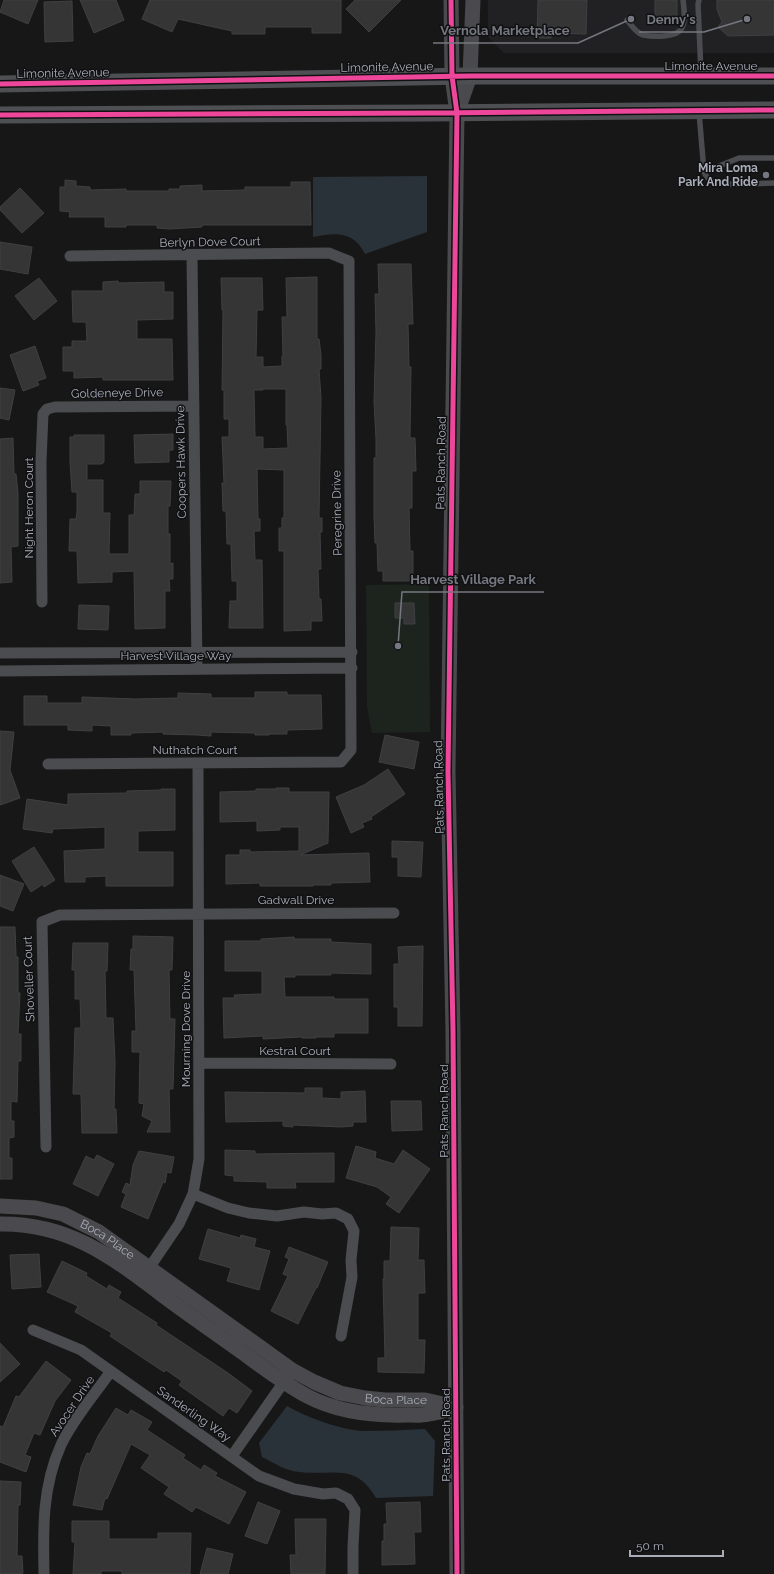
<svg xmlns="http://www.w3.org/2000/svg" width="774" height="1574" font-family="Raleway,sans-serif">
<rect width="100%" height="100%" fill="#171717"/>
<path fill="#212123" d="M488,0H774V53H504L488,37Z"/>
<path fill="#1d241e" d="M429,584L430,732L372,733L367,707L366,585Z"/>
<path fill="#2a3239" d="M427,176V232L365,254C353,230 335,233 313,237V177Z
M287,1406C306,1417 341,1430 363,1431C384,1431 404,1430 425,1429L435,1441L433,1496L376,1498C356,1462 332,1476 299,1472C286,1471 274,1463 262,1457L259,1443Z"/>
<path fill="#353536" stroke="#3f4043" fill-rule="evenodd" d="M4,0H38L28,24L0,12Z
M80,0H116L124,20L94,33Z
M150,0H341V33H312V27H265V34H232V31L178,19L172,32L142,19Z
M355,0H401L369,32L346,9Z
M538,0H587L586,34L551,33V38H537Z
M655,0H677V18H655Z
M717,0H774V35L728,36L718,27L722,22L717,9Z
M72,1L73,41L45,42L44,2Z
M65,180L76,181V186L90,187V190L126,189V191H169V189H180V186L202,185V191L245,190V187H291V182H310L311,225H202V227L169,229L157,228V225H126V227H105V217H69L70,212L60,211V187H65Z
M20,188L44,213L22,233L0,210V207Z
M0,242L32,247L28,274L0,269Z
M378,264H411L413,324H408L409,367H411L410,438H415L416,471H412V508H409L410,551H413V581H383V571H378L377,543H375L374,515V458H376V439L374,402L376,332L375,294H379Z
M317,277V339H319L321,355V369H319L321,398L319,518H322V532H320L321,569H318L319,599H321L322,621H311V630L284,631V551H279V528H282V518H284V470L257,469L258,519H260V531H254L255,560H262L263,628H229L230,601H237V581H232L231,544H227L226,511H223L222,483H224L222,437H229V419H224V390H222L223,310H222L221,278H262L263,310H257L256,357H263V367L282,366V356H283L282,317H287L286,278ZM263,389H286V425H287L288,448L263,449V437H255L254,390H263Z
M39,278L57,301L34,320L15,296Z
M118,281V283L164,282V292H173V319L137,320V339H172L173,380H103V377L74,378V371H63V347H72V341H87L86,322H73L72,291H103V282Z
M35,346L46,378L37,381L39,385L23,391L10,355Z
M0,388L15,390L9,420L0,418Z
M173,434V450H169V462L135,463L134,435Z
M74,435H104V462L102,464H87V480H103V513H110L109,554H129V515H134L135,494H140V481H171L170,506H168V534H170V564L173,563V579H169L170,591H165V628L135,629L134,571L112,572V582L78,583L77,551H69L70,519H76L77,512V492H72L70,462V437H74Z
M13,438L14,474H16L18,493V546L11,547L12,582L0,583V439Z
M395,603H414L415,624H404V618H395Z
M79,605L109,606L108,630L78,629Z
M255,692H287V695H321L322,729L287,730V734H269V735H255V733L211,732V736L197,735L163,734V732L131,733V735H111V726L92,725V731L68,730V725H24V696H47V703H82V697L135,699L178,698V693L211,694V698H255Z
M0,731L14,732L10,770L20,798L0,805Z
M385,735L419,742L414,769L379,762Z
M388,769L405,794L371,817L372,819L362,823L364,827L351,833L336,797L364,785Z
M276,788H289V792H329L328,843L300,855L369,853L370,882L331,883V885H313V886H260V883L226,884V855H240V850H250V852L299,851V827H280V830L257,831V821L220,822V792L256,791V789H276Z
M161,789H175V830L138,831V852H173V886H106V876L85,877V882H65L64,851L105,849V827L53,829L52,833L23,829L27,799L68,805V794L127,793V791L161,790Z
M392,841L423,842L421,877L398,876V857H392Z
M34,847L55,880L44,887L43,884L31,892L12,861Z
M0,875L24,884L13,911L0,906Z
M0,927H15L16,957H18V993H20L18,1034H21V1061H18L17,1102L11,1101V1121H14V1137L9,1138V1158H12V1179H0Z
M133,936L173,937L172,970H169L170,1019H175L173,1089H169L170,1132H147L152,1121L142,1116L144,1104L139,1103L140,1052H132V1031H136L134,970H130L131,949H133Z
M294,937V939H331V942L371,944V974L331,973V975H295V977H284L285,997H334V999H368V1033H334V1037H316V1038H302V1037L263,1039V1036L224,1038L223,998H235L234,995L262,994V971H225V941H261V939Z
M73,943H108L107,971H105L106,1018H113L115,1063L114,1109H116L117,1133H82L81,1094H73L75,1028H81L80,999H75V970H72Z
M423,946L422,1026H398V1007H394V964H399L398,947Z
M305,1088H322V1098L341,1099V1092L365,1091L366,1122H353V1126L342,1127L293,1125V1127L283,1126V1121L226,1122L225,1092L305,1093Z
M391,1101H421L422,1130L392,1131Z
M356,1146L376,1152L375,1158L394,1164L403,1150L430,1169L399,1213L386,1204L391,1197L377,1187L346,1178Z
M225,1150L255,1151V1154L334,1153V1182H295L296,1188H267V1182L234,1181V1176L225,1175Z
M139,1151L174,1157L171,1173L167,1172L165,1183L163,1182L148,1219L121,1207L126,1194L122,1192L126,1183L130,1185L133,1165Z
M97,1155L114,1164L98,1196L73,1184L86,1156L94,1160Z
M391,1227L419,1228L418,1260H424L425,1293H418V1340H425L424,1373L378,1372V1358H385L383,1279H384V1261H390Z
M208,1229L240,1238L241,1235L256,1239L254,1247L270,1251L259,1290L227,1281L231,1268L199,1259Z
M289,1247L328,1262L317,1288H316L298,1324L271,1311L288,1276L283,1274L289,1259L285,1257Z
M39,1254L41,1287L12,1289L10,1255Z
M62,1261L87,1273L86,1276L107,1289L109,1285L121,1292L118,1298L157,1323L156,1325L228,1373L252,1391L237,1413L229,1408L223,1416L179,1385L182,1381L166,1370L164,1372L110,1336L112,1333L75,1312L78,1306L47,1292Z
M0,1343L20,1364L0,1382Z
M46,1361L71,1380L55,1401L40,1435L34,1433L25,1455L31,1457L26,1472L0,1462V1426L3,1427L16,1396L19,1397Z
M116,1408L128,1415L131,1410L152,1422L147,1430L185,1455L183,1458L201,1470L204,1465L217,1473L215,1476L246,1492L229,1524L196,1507L192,1512L164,1494L169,1487L141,1468L150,1455L131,1444L107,1499L105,1498L102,1510L73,1505L81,1467L87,1453L90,1454L98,1436Z
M0,1481L21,1482L20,1505H18L17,1556H22L23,1573L19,1574H0Z
M258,1502L280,1511L267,1544L245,1536Z
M420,1502L421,1532H414L415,1564L382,1565V1541H384V1524H387L386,1503Z
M295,1519H326L325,1574H291L290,1555H296Z
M72,1521H109V1539H158V1533H191L190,1574H122V1571H101V1574H73L75,1542H72Z
M207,1548L233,1554L228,1574H200Z"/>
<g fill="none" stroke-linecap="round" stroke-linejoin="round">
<path stroke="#4b4c50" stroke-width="5.5" d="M699,0L698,4L701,73
M627,20C632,26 636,33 643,35C653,37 677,38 682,28C686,20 684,9 683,0
M699,112L704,172C706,177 708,179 712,181C724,187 760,183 774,183
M704,172L739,158H774"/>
<path stroke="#4b4c50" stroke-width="11" d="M192,255L197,669
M42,602L41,461L43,414L47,409L55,407L194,406
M0,653L352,652
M0,671L352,668
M48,764L341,762L351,750L349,261L329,253L70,256
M199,1063L391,1064
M46,1147L42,922L60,915L394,913
M193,1194L228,1208L249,1213L277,1216L304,1212L322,1214L336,1213L348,1219L354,1231L351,1260L352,1277L341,1336
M145,1274L179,1224L193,1194L199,1159L198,763
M33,1330L81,1350L259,1476L294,1489L323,1494L336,1493L348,1499L355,1510L353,1547V1574
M232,1456L288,1376
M44,1574C43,1529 42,1487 61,1445C73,1419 95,1394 111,1371"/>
<g stroke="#4a4a4e" stroke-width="15">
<path d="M451,0L452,76L457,113L448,771L453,1031L457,1574"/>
<path d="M458,110L470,76L473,0"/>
<path id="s1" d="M0,1206L36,1208L63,1214L99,1232L292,1370L314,1382L340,1393L365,1398L385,1400H425L456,1407"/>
<path d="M0,1224C69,1223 112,1257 165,1297C189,1315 214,1332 239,1350C261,1366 283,1383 307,1396C337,1412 372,1416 407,1415C413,1415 421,1416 428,1414C437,1413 445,1410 454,1408"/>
</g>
<path stroke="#4d4f52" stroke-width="17" d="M0,84L470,76H774
M0,115L431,113L774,110"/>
<defs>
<path id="cycleway" d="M451,0L452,76L457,113L448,771L453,1031L457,1574
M0,84L470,76H774
M0,115L431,113L774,110"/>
</defs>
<use href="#cycleway" stroke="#111113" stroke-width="8"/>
<use href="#cycleway" stroke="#ed469a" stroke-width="5"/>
</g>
<circle fill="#757880" stroke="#111113" stroke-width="1.5" cx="766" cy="175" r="4"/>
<g text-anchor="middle" stroke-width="3" stroke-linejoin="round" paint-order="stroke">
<g font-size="12" fill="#a8adb8" stroke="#111113">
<text x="711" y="70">Limonite Avenue</text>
<text transform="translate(387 67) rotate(-1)" y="4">Limonite Avenue</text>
<text transform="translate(63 73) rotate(-1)" y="4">Limonite Avenue</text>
<text transform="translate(210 242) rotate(-1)" y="4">Berlyn Dove Court</text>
<text transform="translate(117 393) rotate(-1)" y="4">Goldeneye Drive</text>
<text transform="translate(181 462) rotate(-91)" y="4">Coopers Hawk Drive</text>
<text transform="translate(441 463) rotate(-89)" y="4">Pats Ranch Road</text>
<text transform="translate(29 508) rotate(-90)" y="4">Night Heron Court</text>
<text transform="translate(337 513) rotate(-91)" y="4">Peregrine Drive</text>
<text x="176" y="660">Harvest Village Way</text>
<text x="195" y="754">Nuthatch Court</text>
<text transform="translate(439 787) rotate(-91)" y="4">Pats Ranch Road</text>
<text x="296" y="904">Gadwall Drive</text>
<text transform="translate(29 979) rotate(-92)" y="4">Shoveller Court</text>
<text transform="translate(186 1029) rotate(-90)" y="4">Mourning Dove Drive</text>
<text x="295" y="1055">Kestral Court</text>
<text transform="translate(444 1111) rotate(-90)" y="4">Pats Ranch Road</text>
<text dy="4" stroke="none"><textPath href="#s1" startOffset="115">Boca Place</textPath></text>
<text dy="4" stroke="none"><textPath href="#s1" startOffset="451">Boca Place</textPath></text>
<text transform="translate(72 1406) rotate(-56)" y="4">Avocer Drive</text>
<text transform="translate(194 1414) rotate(35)" y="4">Sanderling Way</text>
<text transform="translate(446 1435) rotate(-90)" y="4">Pats Ranch Road</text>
</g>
<g font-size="12" font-weight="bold" fill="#a8adb8" stroke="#111113" text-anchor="end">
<text x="758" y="172">Mira Loma<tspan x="758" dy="14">Park And Ride</tspan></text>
</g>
</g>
<path fill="none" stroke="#757880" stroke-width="1.5" d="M747 19L704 32H639M631 19L578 43H433M398 646L402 592H544"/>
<g fill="#757880" stroke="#111113" stroke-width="1.5">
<circle cx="747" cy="19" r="4"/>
<circle cx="631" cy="19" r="4"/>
<circle cx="398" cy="646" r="4"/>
</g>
<g font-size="13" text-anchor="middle" font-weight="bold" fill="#757880" stroke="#111113" stroke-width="3" stroke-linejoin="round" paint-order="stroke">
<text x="671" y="24">Denny's</text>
<text x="505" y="35">Vernola Marketplace</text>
<text x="473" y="584">Harvest Village Park</text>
</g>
<path d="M630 1550v6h93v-6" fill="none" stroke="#a8adb8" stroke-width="2"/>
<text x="636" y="1550" font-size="12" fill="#a8adb8" stroke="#111113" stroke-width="3" paint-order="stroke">50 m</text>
</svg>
